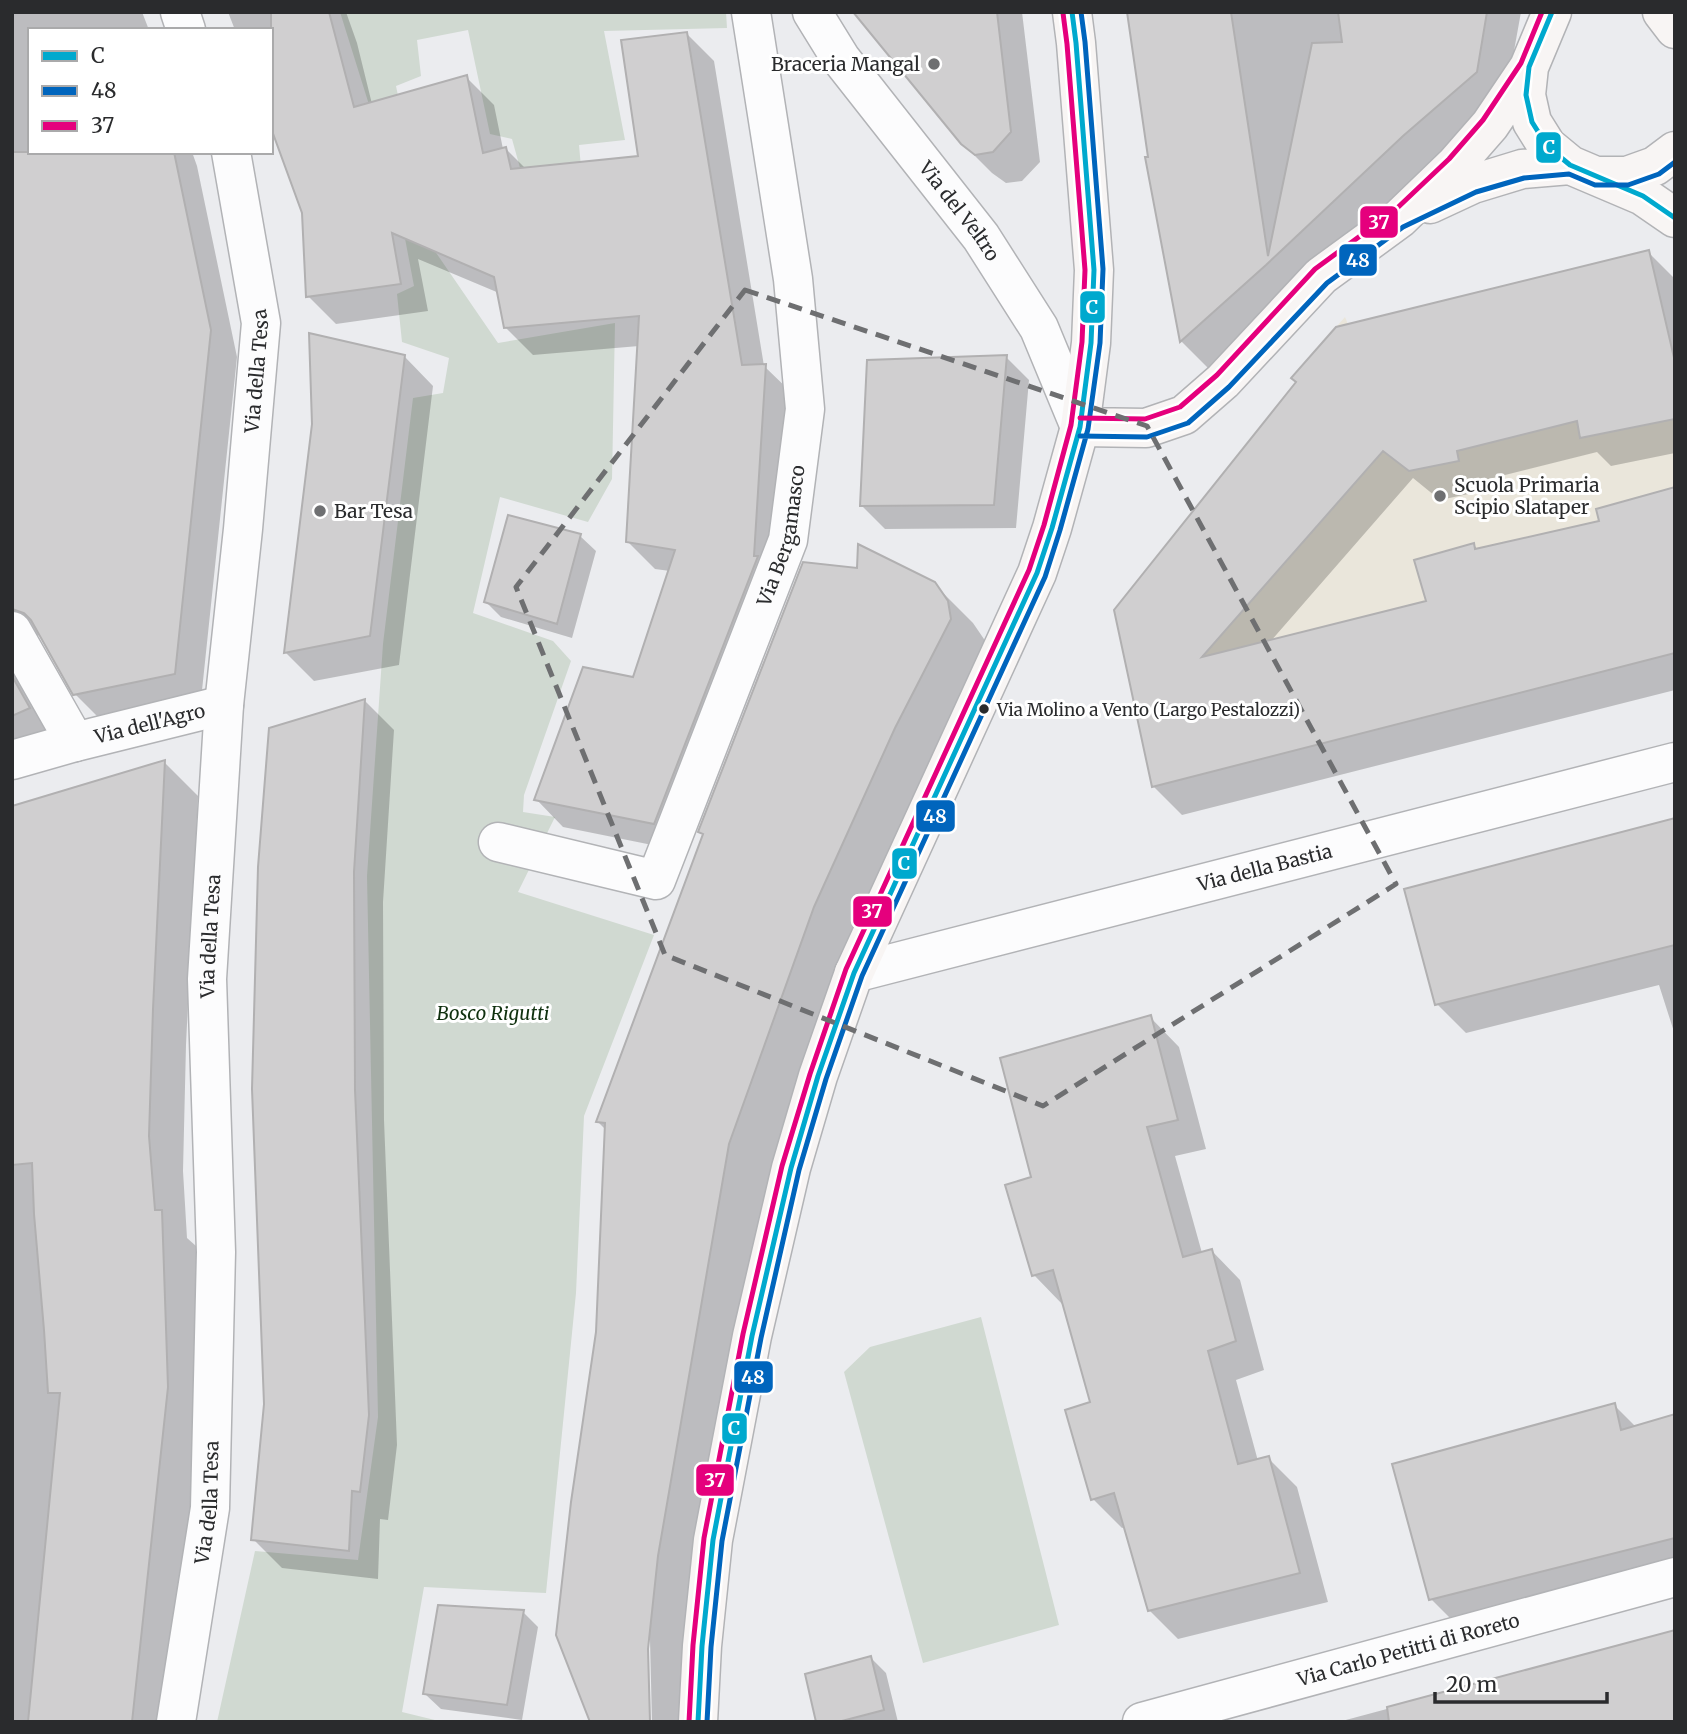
<svg xmlns="http://www.w3.org/2000/svg" width="1687" height="1734" font-family="Merriweather,serif">
<rect width="100%" height="100%" fill="#ebecef"/>
<path fill="#eae6db" d="M1345,317L1348,324L1675,362V653L1152,787L1114,610L1296,382L1291,378Z"/>
<path fill="#d0d9d1" d="M340,12H726L727,28L604,31L625,140L579,145L584,200L532,211L512,139L490,134L468,30L417,40L421,76L396,86L428,241L498,343L615,323L612,479L588,522L500,497L473,613L553,641L571,661L524,795L523,812L555,817L518,892L654,935L584,1116L576,1293L546,1593L424,1587L402,1712L443,1722H217L255,1551L358,1560L378,1417L367,876L383,644L413,398L443,393L449,358L402,342L397,294L414,286L396,191Z
M981,1317L1059,1625L923,1663L844,1372L870,1347Z"/>
<path fill="#0003" d="M12,12H142L149,30H30V152H192L197,166L237,357L201,700L101,720L75,694L42,635L28,637L55,734L12,754Z
M228,12H346L357,43L372,104L466,77L494,105L503,149H506L526,169L640,158L687,34L714,61L764,366L793,394L781,582L682,851L563,827L536,799L634,679L670,571L655,569L627,541L639,346L533,355L505,327L499,293L418,259L428,311L336,324L308,296L303,212L271,30H235Z
M855,12H1022L1040,162L1022,181L1006,183L992,173L962,143Z
M1129,12H1521L1505,101L1210,370L1181,341L1147,158H1150Z
M1648,252L1675,279V453L1611,466L1597,452L1485,480L1487,490L1440,500L1413,478L1270,642L1428,602L1474,545L1478,550L1601,522L1675,489V690L1182,815L1153,786L1116,610Z
M404,356L433,386L399,665L314,681L285,652Z
M1006,357L1029,380L1016,528L885,529L862,506Z
M580,536L596,551L572,638L501,617L486,602Z
M934,584L973,623L986,642L852,947L767,1183L696,1595L687,1722H652L650,1640H646L597,1333L606,1130L598,1122L704,836L700,832Z
M365,701L394,730L383,902L384,1120L397,1445L388,1520L380,1519L378,1579L282,1568L253,1539Z
M164,762L198,796L186,1045L183,1171L187,1238L196,1246L201,1422L169,1722H12V808Z
M1675,819V1035L1659,985L1466,1033L1437,1004Z
M1150,1017L1179,1047L1206,1149L1175,1156L1202,1253L1211,1250L1240,1280L1264,1370L1236,1380L1258,1461L1268,1458L1297,1487L1328,1602L1178,1639L1149,1610L1126,1527L1122,1528L1093,1499L1092,1403L1063,1305L1034,1275L1033,1178Z
M1614,1405L1636,1427L1675,1415V1574L1460,1628L1431,1599Z
M523,1612L538,1627L522,1720L441,1709L425,1694Z
M1675,1632V1722H1342V1721Z
M871,1658L886,1673L898,1722H817Z"/>
<path fill="#d0cfd0" stroke="#b1b0b1" stroke-width="2" d="M271,12H329L354,107L467,75L483,153L506,147L511,169L638,156L621,40L687,32L742,365L766,364L754,556H758L654,824L534,800L583,667L633,677L675,550L626,542L639,316L504,328L494,277L392,233L401,284L306,297L302,213L271,128Z
M853,12H997L1011,132L993,152L975,155L961,144Z
M1127,12H1231L1268,256L1312,43L1342,42L1338,12H1487L1477,72L1403,136L1266,265L1180,342L1145,157H1148Z
M12,152H174L211,330L175,674L73,695L31,620L24,613L12,609Z
M1649,250L1675,362V419L1580,438L1577,421L1457,451L1459,461L1409,471L1383,451L1202,657L1426,601L1414,560L1474,543L1475,549L1599,521L1596,509L1675,487V653L1152,787L1114,610L1296,382L1291,378L1336,327Z
M309,333L405,355L370,636L284,653L312,424Z
M1007,355L994,505L860,506L867,360Z
M508,515L581,534L557,624L484,602Z
M858,544L935,582L948,601L951,619L895,728L814,907L729,1144L658,1556L648,1649L650,1722H590L556,1635L571,1502L596,1332L605,1123L596,1122L703,834L698,832L803,562L857,568Z
M12,676L30,708L12,716Z
M365,699L354,872L355,1090L369,1415L360,1492L352,1491L349,1551L251,1540L264,1404L252,1089L258,867L269,728Z
M165,760L153,1009L149,1136L155,1210H162L168,1387L132,1722H28L60,1393H48L44,1330L34,1214L32,1163L12,1165V806Z
M1675,818V945L1435,1005L1404,889Z
M1151,1015L1178,1120L1147,1127L1183,1257L1212,1249L1236,1341L1208,1351L1238,1464L1269,1456L1300,1573L1148,1611L1114,1493L1091,1500L1065,1410L1090,1402L1053,1270L1032,1276L1005,1185L1031,1177L1000,1058Z
M1615,1403L1621,1430L1675,1414V1538L1429,1600L1392,1464Z
M438,1605L524,1610L507,1705L423,1694Z
M1675,1630V1722H1389L1387,1707Z
M871,1656L884,1710L838,1722H816L805,1674Z"/>
<g fill="none" stroke-linecap="round" stroke-linejoin="round">
<defs>
<g id="street">
<path d="M180,12L186,30"/>
<path id="s1" d="M812,12L841,59L981,237L1039,328L1080,427"/>
<path d="M12,631L75,742L12,760"/>
<path id="s2" d="M75,742L224,705"/>
<path id="s3" d="M498,842L656,880L788,540L805,409L793,279L751,12"/>
<path id="s4" d="M854,973L1675,762"/>
<path id="s5" d="M176,1722L210,1508L216,1252L207,979L224,705L243,529L261,323L231,152"/>
<path id="s6" d="M1142,1722L1675,1577"/>
</g>
<path id="secondary" d="M1552,12L1529,67L1526,95L1532,122L1547,146L1570,165L1643,196L1675,218
M1662,12L1675,29
M1597,176H1627L1655,166L1675,151
M1430,204L1473,184L1522,169L1570,165
M1080,427L1146,428L1184,415L1223,381L1321,276L1399,219L1455,165L1490,125L1529,67
M698,1722L702,1646L713,1540L752,1336L791,1168L818,1076L854,973L1037,573L1052,528L1080,427L1091,343L1094,270L1076,43L1072,12"/>
</defs>
<use href="#street" stroke="#b2b3b6" stroke-width="41"/>
<use href="#secondary" stroke="#b2b3b6" stroke-width="41"/>
<use href="#street" stroke="#fcfcfd" stroke-width="38"/>
<use href="#secondary" stroke="#f8f5f4" stroke-width="38"/>
<defs>
<path id="bus-1" d="M1552,12L1529,67L1526,95L1532,122L1547,146L1570,165L1643,196L1675,218
M698,1722L702,1646L713,1540L752,1336L791,1168L818,1076L854,973L1037,573L1052,528L1080,427L1091,343L1094,270L1076,43L1072,12"/>
<path id="bus-2" d="M1080,436L1147,437L1188,423L1229,387L1327,283L1403,227L1476,192L1524,178L1569,174L1595,185H1628L1659,174L1675,162
M707,1722L711,1647L722,1541L761,1338L799,1170L826,1079L862,976L1045,577L1060,530L1088,429L1100,343L1103,269L1085,42L1081,12"/>
<path id="bus-3" d="M1080,418L1145,419L1180,407L1217,375L1315,269L1393,212L1449,159L1483,120L1521,63L1542,12
M689,1722L693,1645L704,1538L743,1334L782,1166L810,1074L846,969L1029,570L1044,525L1071,425L1082,342L1085,270L1067,44L1063,13"/>
</defs>
<use href="#bus-1" stroke="#fff" stroke-width="10"/>
<use href="#bus-2" stroke="#fff" stroke-width="10"/>
<use href="#bus-3" stroke="#fff" stroke-width="10"/>
<use href="#bus-1" stroke="#00a9ce" stroke-width="5"/>
<use href="#bus-2" stroke="#0065bd" stroke-width="5"/>
<use href="#bus-3" stroke="#e5007d" stroke-width="5"/>
</g>
<path fill="none" stroke="#6e6f71" stroke-width="5" stroke-dasharray="14 9" stroke-linejoin="round" d="M745,290L1147,426L1396,884L1043,1106L665,955L516,587Z"/>
<g fill="#6e6f71" stroke="#fff" stroke-width="2.5">
<circle cx="934" cy="64" r="7"/>
<circle cx="1440" cy="496" r="7"/>
<circle cx="320" cy="511" r="7"/>
</g>
<circle fill="#2a2b2d" stroke="#fff" stroke-width="2.5" cx="984" cy="709" r="6"/>
<g text-anchor="middle" stroke-width="6" stroke-linejoin="round" paint-order="stroke">
<g font-size="17" fill="#2a2b2d" stroke="#fff" text-anchor="start">
<text x="997" y="716">Via Molino a Vento (Largo Pestalozzi)</text>
</g>
<g font-size="19" fill="#2a2b2d" stroke="#fff" text-anchor="start">
<text x="920" y="71" text-anchor="end">Braceria Mangal</text>
<text x="1454" y="492">Scuola Primaria<tspan x="1454" dy="22">Scipio Slataper</tspan></text>
<text x="334" y="518">Bar Tesa</text>
</g>
<g font-size="19" fill="#2a2b2d" stroke="#fff">
<text dy="7" stroke="none"><textPath href="#s1" startOffset="248">Via del Veltro</textPath></text>
<text dy="7" stroke="none"><textPath href="#s5" startOffset="1356">Via della Tesa</textPath></text>
<text dy="7" stroke="none"><textPath href="#s3" startOffset="530">Via Bergamasco</textPath></text>
<text dy="7" stroke="none"><textPath href="#s2" startOffset="77">Via dell'Agro</textPath></text>
<text dy="7" stroke="none"><textPath href="#s4" startOffset="424">Via della Bastia</textPath></text>
<text dy="7" stroke="none"><textPath href="#s5" startOffset="789">Via della Tesa</textPath></text>
<text dy="7" stroke="none"><textPath href="#s5" startOffset="222">Via della Tesa</textPath></text>
<text dy="7" stroke="none"><textPath href="#s6" startOffset="276">Via Carlo Petitti di Roreto</textPath></text>
</g>
<g font-size="19" font-style="italic" fill="#10310f" stroke="#fff">
<text x="493" y="1020">Bosco Rigutti</text>
</g>
</g>
<g stroke="#fff" stroke-width="2.5">
<rect x="1535" y="131" width="27" height="33" rx="7" fill="#00a9ce"/>
<rect x="1359" y="205" width="40" height="34" rx="7" fill="#e5007d"/>
<rect x="1338" y="243" width="40" height="34" rx="7" fill="#0065bd"/>
<rect x="1079" y="290" width="27" height="34" rx="7" fill="#00a9ce"/>
<rect x="915" y="799" width="41" height="34" rx="7" fill="#0065bd"/>
<rect x="891" y="847" width="27" height="33" rx="7" fill="#00a9ce"/>
<rect x="852" y="895" width="41" height="33" rx="7" fill="#e5007d"/>
<rect x="733" y="1360" width="41" height="34" rx="7" fill="#0065bd"/>
<rect x="721" y="1412" width="27" height="33" rx="7" fill="#00a9ce"/>
<rect x="695" y="1463" width="40" height="34" rx="7" fill="#e5007d"/>
</g>
<g font-size="19" text-anchor="middle" font-weight="bold" fill="#fff">
<text x="1549" y="154">C</text>
<text x="1379" y="229">37</text>
<text x="1358" y="267">48</text>
<text x="1092" y="314">C</text>
<text x="935" y="823">48</text>
<text x="904" y="870">C</text>
<text x="872" y="918">37</text>
<text x="753" y="1384">48</text>
<text x="734" y="1435">C</text>
<text x="715" y="1487">37</text>
</g>
<rect width="1687" height="1734" fill="none" stroke="#2a2b2d" stroke-width="28"/>
<rect x="28" y="28" width="245" height="126" fill="#ffffff" stroke="#aaaaab" stroke-width="2"/>
<rect x="42" y="51" width="35" height="10" fill="#00a9ce" stroke="#aaaaab" stroke-width="2"/>
<text x="91" y="63" font-size="21" fill="#2a2b2d">C</text>
<rect x="42" y="86" width="35" height="10" fill="#0065bd" stroke="#aaaaab" stroke-width="2"/>
<text x="91" y="98" font-size="21" fill="#2a2b2d">48</text>
<rect x="42" y="121" width="35" height="10" fill="#e5007d" stroke="#aaaaab" stroke-width="2"/>
<text x="91" y="133" font-size="21" fill="#2a2b2d">37</text>
<path d="M1435 1692v10h172v-10" fill="none" stroke="#2a2b2d" stroke-width="3.5"/>
<text x="1446" y="1692" font-size="21" fill="#2a2b2d" stroke="#ffffff" stroke-width="5" paint-order="stroke">20 m</text>
</svg>
